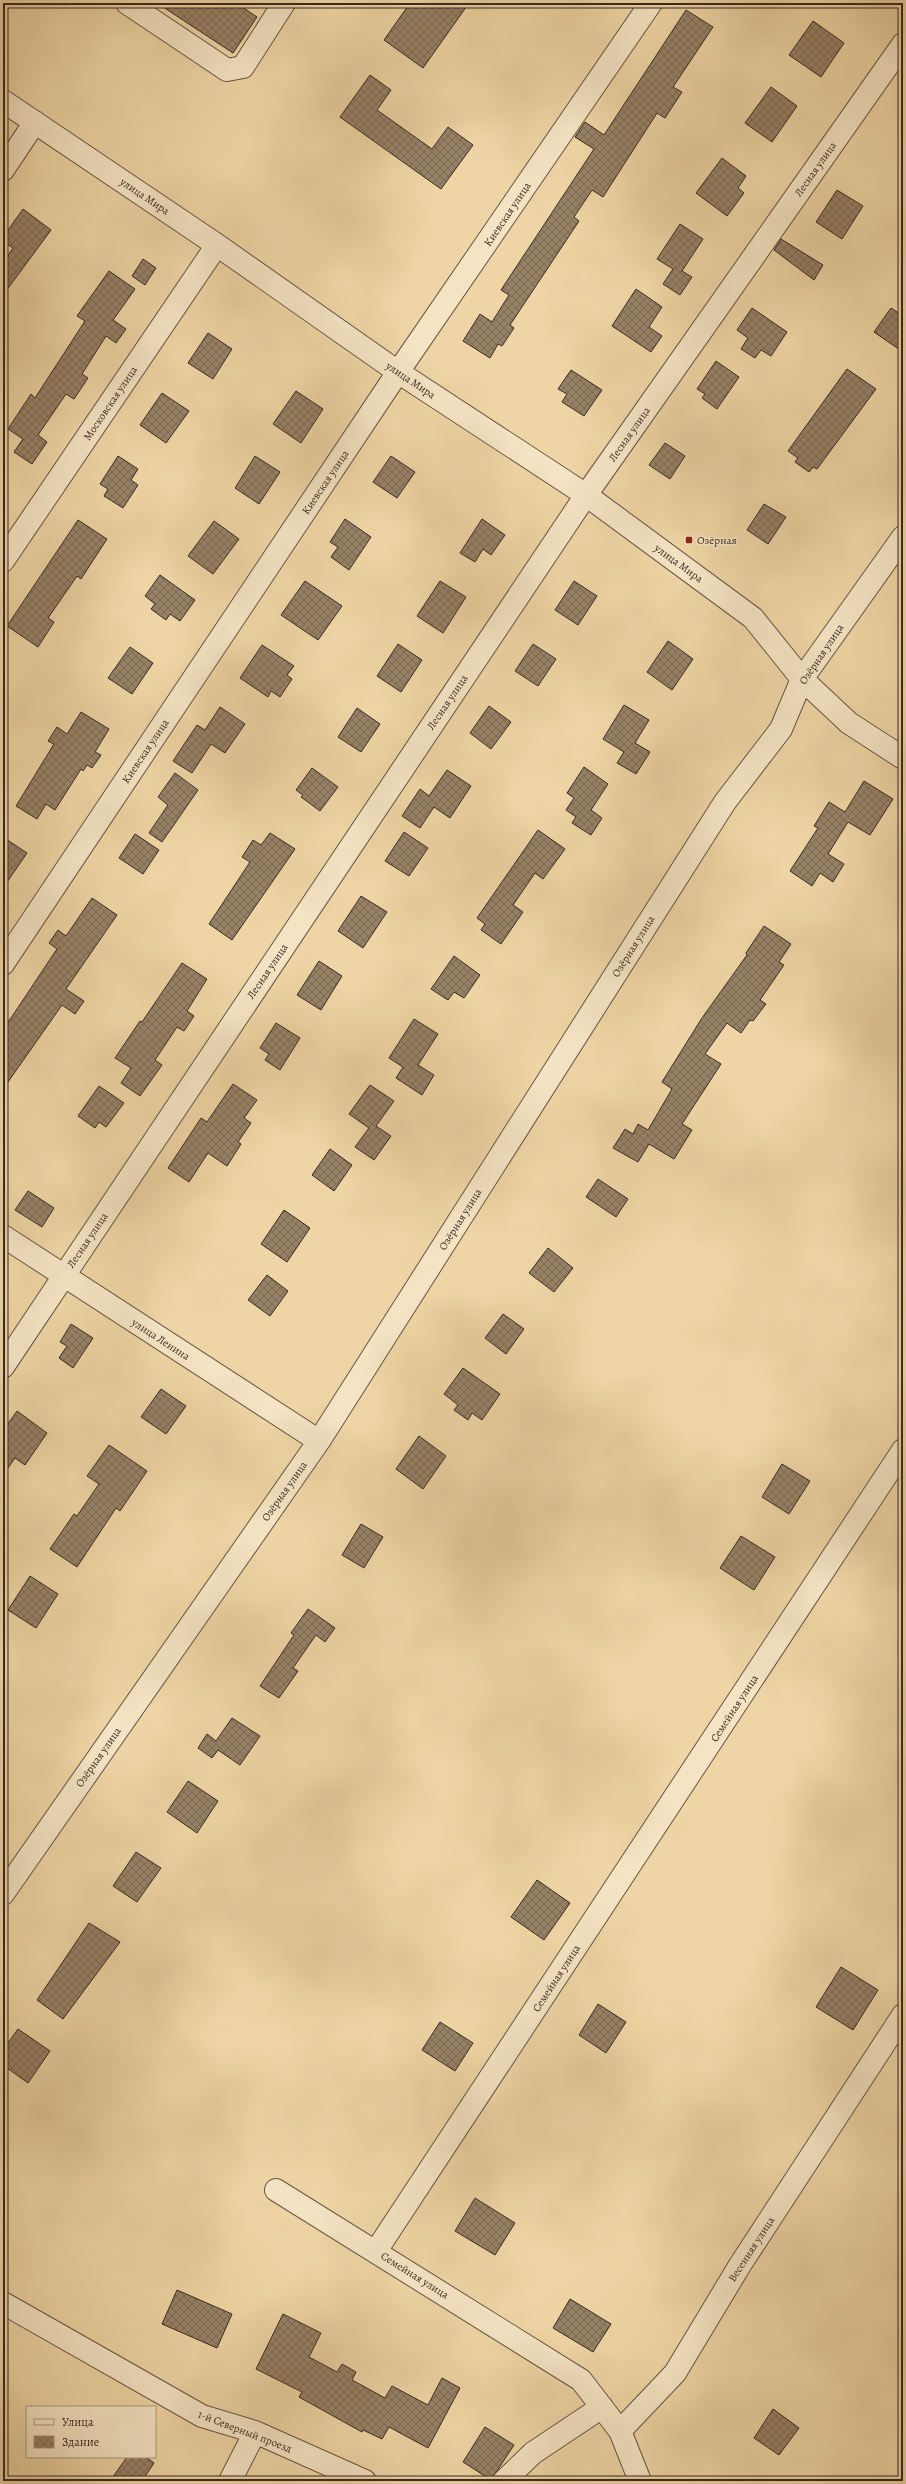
<svg xmlns="http://www.w3.org/2000/svg" width="906" height="2484" font-family="Alegreya,serif">
<defs>
<pattern id="building-cross-hatch" width="8" height="8" patternUnits="userSpaceOnUse"><rect width="8" height="8" fill="#978267"/><path d="M0 0l8 8M0 8l8-8" fill="none" stroke="#7c6a54"/></pattern>
</defs>
<rect width="100%" height="100%" fill="#efd5a5"/>
<filter id="stains"><feTurbulence type="fractalNoise" baseFrequency=".005" numOctaves="4"/><feColorMatrix values="0 0 0 0 .2 0 0 0 0 .09 0 0 0 0 .02 0 0 0 .5 -.17"/></filter>
<radialGradient id="worn" r=".72"><stop offset=".6" stop-color="#630" stop-opacity="0"/><stop offset="1" stop-color="#630" stop-opacity=".3"/></radialGradient>
<path fill="url(#building-cross-hatch)" stroke="#382923" d="M157,3H236L257,17L233,53Z
M410,3H469L423,68L384,40Z
M686,10L713,27L673,87L682,92L665,118L657,113L603,197L592,190L574,217L579,221L510,325L514,328L502,346L498,344L490,358L463,341L480,314L492,322L509,295L501,290L594,149L575,137L585,122L604,135Z
M813,21L844,43L821,77L789,55Z
M370,75L391,90L377,110L432,149L448,127L473,145L441,189L340,117Z
M771,87L797,106L772,142L745,123Z
M722,158L746,176L738,188L744,193L727,216L696,193Z
M837,190L863,206L842,239L816,222Z
M23,209L51,230L3,295V263L13,248L3,241V237Z
M680,224L703,239L682,271L692,277L680,295L663,284L673,269L657,259Z
M781,239L823,265L814,280L774,250Z
M143,259L156,268L145,285L132,276Z
M109,271L135,289L113,320L126,329L116,343L106,336L82,374L88,378L74,399L66,394L38,435L47,442L32,464L14,452L23,439L8,429L31,394L35,398L85,321L77,316Z
M636,289L662,307L649,327L662,336L651,352L612,326Z
M752,308L787,332L771,356L761,350L755,358L741,349L748,338L737,330Z
M891,308L903,316V352L874,332Z
M208,333L232,349L213,379L188,363Z
M716,361L739,377L717,409L702,398L705,394L697,389Z
M847,369L876,389L817,469L813,467L809,472L795,462L798,458L788,451Z
M571,370L602,390L584,416L562,402L567,394L558,389Z
M296,391L323,409L301,443L273,424Z
M162,393L189,411L166,443L140,425Z
M665,443L685,456L670,479L649,465Z
M118,456L138,469L131,480L138,485L123,508L104,496L108,489L100,484Z
M255,456L280,472L259,504L235,488Z
M391,456L415,472L397,498L373,482Z
M764,504L786,517L768,544L747,530Z
M345,519L371,537L349,570L331,557L338,547L330,542Z
M482,519L505,535L491,555L483,549L475,562L460,553Z
M78,520L107,539L81,579L77,576L48,618L54,622L38,647L7,626Z
M214,521L239,539L213,574L188,556Z
M160,575L195,600L180,621L170,614L166,620L151,609L155,604L145,596Z
M305,581L342,606L318,640L281,615Z
M440,581L466,597L443,633L417,616Z
M574,581L597,596L578,625L555,610Z
M668,641L693,659L672,690L647,672Z
M398,644L422,660L401,692L377,676Z
M533,644L556,659L538,686L515,671Z
M262,645L294,666L287,675L292,679L280,697L271,691L268,697L240,678Z
M130,647L153,663L132,694L108,678Z
M624,705L649,720L635,743L650,752L636,774L617,763L624,752L603,739Z
M489,706L511,722L491,749L470,733Z
M220,707L245,724L225,753L211,744L192,773L173,761L197,725L205,730Z
M357,708L380,724L361,752L338,737Z
M81,712L109,729L95,752L101,755L92,768L87,765L83,771L81,769L55,810L46,804L37,819L16,806L54,744L48,741L57,727L67,734Z
M584,767L608,784L591,810L602,818L591,835L572,823L576,817L566,810L574,798L567,793Z
M312,768L338,787L320,811L301,797L303,795L296,790Z
M447,770L471,786L450,818L434,807L420,828L402,816L420,789L429,796Z
M175,773L198,790L162,842L149,833L168,805L158,797Z
M864,781L893,799L870,835L848,822L828,854L844,864L833,882L820,873L812,886L790,871L818,828L814,826L829,802L845,812Z
M538,830L565,849L543,879L535,873L513,905L523,912L501,944L481,930L485,924L477,918Z
M404,832L428,848L409,876L385,861Z
M270,833L295,849L232,940L209,924L250,862L242,857L253,840L261,845Z
M135,834L159,850L143,874L119,858Z
M3,837L27,853L3,888Z
M361,896L387,912L363,948L338,931Z
M92,898L117,915L66,989L84,1001L75,1014L62,1005L3,1089V1030L57,949L49,943L58,930L66,936Z
M764,926L791,944L779,962L784,965L760,1000L766,1004L753,1021L750,1020L741,1033L727,1023L705,1054L721,1064L682,1124L692,1130L674,1159L649,1144L638,1162L613,1148L625,1129L633,1134L638,1124L648,1130L672,1089L662,1082L702,1018L747,955L746,953Z
M454,956L480,975L464,998L454,992L448,1000L431,989Z
M319,961L342,976L321,1010L297,995Z
M182,963L207,979L187,1011L194,1016L184,1031L177,1027L155,1060L162,1065L140,1096L121,1083L131,1068L115,1058L140,1021L142,1022Z
M414,1019L438,1034L418,1065L434,1075L422,1095L396,1078L403,1067L389,1058Z
M276,1023L300,1038L280,1070L265,1060L269,1054L260,1048Z
M233,1084L257,1100L244,1118L251,1123L238,1142L241,1144L227,1166L208,1153L189,1182L168,1168L201,1118L207,1122Z
M370,1085L394,1101L376,1126L391,1136L374,1160L355,1147L369,1128L349,1114Z
M99,1086L124,1103L106,1127L99,1122L95,1128L78,1116Z
M330,1149L352,1165L334,1191L312,1175Z
M598,1179L628,1199L616,1217L586,1197Z
M28,1191L54,1208L42,1227L15,1210Z
M284,1210L310,1228L287,1262L261,1244Z
M548,1248L573,1268L554,1292L529,1273Z
M267,1275L288,1291L270,1316L248,1300Z
M503,1314L524,1329L506,1354L485,1338Z
M71,1324L93,1338L73,1368L59,1358L67,1346L60,1342Z
M463,1368L500,1394L482,1420L472,1413L468,1420L454,1410L458,1405L444,1394Z
M161,1389L186,1406L166,1434L141,1417Z
M17,1411L47,1433L25,1465L15,1458L3,1475V1431Z
M419,1436L446,1456L423,1489L396,1469Z
M109,1445L147,1471L120,1511L116,1508L77,1567L50,1549L74,1514L77,1516L99,1484L87,1476Z
M782,1464L810,1481L789,1514L762,1497Z
M361,1524L383,1537L364,1568L342,1555Z
M741,1536L775,1557L754,1590L720,1568Z
M30,1576L58,1594L36,1628L8,1610Z
M308,1609L335,1628L325,1642L316,1635L293,1668L298,1671L279,1698L260,1686L294,1635L291,1633Z
M232,1718L260,1736L240,1765L218,1750L212,1758L198,1748L207,1734L216,1741Z
M188,1781L218,1801L197,1833L167,1812Z
M136,1852L161,1868L137,1902L113,1886Z
M537,1880L570,1903L544,1940L511,1917Z
M89,1923L120,1942L63,2019L37,2000Z
M841,1967L878,1990L853,2030L816,2007Z
M598,2004L626,2022L606,2053L579,2035Z
M440,2022L473,2043L455,2071L422,2050Z
M18,2029L50,2051L28,2083L3,2065V2050Z
M475,2198L515,2223L495,2255L455,2231Z
M177,2290L232,2314L217,2348L162,2324Z
M570,2299L611,2324L593,2352L553,2328Z
M283,2314L321,2333L309,2357L337,2372L342,2364L356,2372L352,2380L385,2398L392,2386L428,2405L442,2378L460,2388L428,2448L389,2427L382,2439L363,2430L362,2432L299,2397L302,2392L256,2369Z
M773,2409L799,2428L779,2455L754,2438Z
M485,2427L514,2445L491,2480L463,2462Z
M127,2457H146L154,2463L142,2481H110Z"/>
<g fill="none" stroke-linecap="round" stroke-linejoin="round">
<defs>
<path id="minor" d="M127,3L227,70L243,67L284,3
M3,101L217,245L398,372L586,495L753,618L802,679L849,723L903,758
M3,170L35,122
M3,561L217,245
M3,964L398,372L651,3
M3,1236L319,1441
M3,1367L586,495L903,44
M3,1894L319,1441L725,802L781,729L802,679L903,537
M276,2190L581,2380L620,2431
M376,2251L903,1450
M3,2303L202,2416L255,2432L365,2481
M230,2481L255,2432
M504,2481L533,2453L602,2407
M640,2481L620,2431L675,2373L740,2265L903,2015"/>
</defs>
<use href="#minor" stroke="#665444" stroke-width="24"/>
<use href="#minor" stroke="#f5e4c4" stroke-width="22"/>
</g>
<rect fill="#8f2418" stroke="#f5e4c4" stroke-width="1.5" x="685" y="536" width="8" height="8" rx="2"/>
<g text-anchor="middle" stroke-width="3" stroke-linejoin="round" paint-order="stroke">
<g font-size="11" fill="#382923" stroke="#f5e4c4">
<text transform="translate(815 169) rotate(-55)" y="4">Лесная улица</text>
<text transform="translate(145 196) rotate(34)" y="4">улица Мира</text>
<text transform="translate(507 214) rotate(-56)" y="4">Киевская улица</text>
<text transform="translate(411 380) rotate(34)" y="4">улица Мира</text>
<text transform="translate(110 403) rotate(-56)" y="4">Московская улица</text>
<text transform="translate(629 434) rotate(-55)" y="4">Лесная улица</text>
<text transform="translate(325 482) rotate(-56)" y="4">Киевская улица</text>
<text transform="translate(679 563) rotate(36)" y="4">улица Мира</text>
<text transform="translate(821 654) rotate(-56)" y="4">Озёрная улица</text>
<text transform="translate(447 702) rotate(-56)" y="4">Лесная улица</text>
<text transform="translate(145 751) rotate(-56)" y="4">Киевская улица</text>
<text transform="translate(633 946) rotate(-58)" y="4">Озёрная улица</text>
<text transform="translate(267 971) rotate(-56)" y="4">Лесная улица</text>
<text transform="translate(460 1219) rotate(-58)" y="4">Озёрная улица</text>
<text transform="translate(87 1240) rotate(-56)" y="4">Лесная улица</text>
<text transform="translate(161 1339) rotate(33)" y="4">улица Ленина</text>
<text transform="translate(284 1491) rotate(-55)" y="4">Озёрная улица</text>
<text transform="translate(734 1708) rotate(-57)" y="4">Семейная улица</text>
<text transform="translate(98 1757) rotate(-55)" y="4">Озёрная улица</text>
<text transform="translate(556 1978) rotate(-57)" y="4">Семейная улица</text>
<text transform="translate(751 2249) rotate(-57)" y="4">Весенняя улица</text>
<text transform="translate(415 2275) rotate(32)" y="4">Семейная улица</text>
<text transform="translate(245 2431) rotate(21)" y="4">1-й Северный проезд</text>
</g>
<g font-size="11" fill="#382923" stroke="#f5e4c4" text-anchor="start">
<text x="697" y="544">Озёрная</text>
</g>
</g>
<rect width="906" height="2484" fill="none" stroke="#efd5a5" stroke-width="16"/>
<rect x="4" y="4" width="898" height="2476" fill="none" stroke="#382923" stroke-width="2"/>
<rect x="8" y="8" width="890" height="2468" fill="none" stroke="#382923"/>
<rect x="26" y="2406" width="130" height="52" fill="#f5e4c4" stroke="#a99984"/>
<rect x="34" y="2419" width="20" height="6" fill="#f5e4c4" stroke="#a99984"/>
<text x="62" y="2426" font-size="12" fill="#382923">Улица</text>
<rect x="34" y="2436" width="20" height="12" fill="url(#building-cross-hatch)" stroke="#a99984"/>
<text x="62" y="2446" font-size="12" fill="#382923">Здание</text>
<rect width="100%" height="100%" filter="url(#stains)"/>
<rect width="100%" height="100%" fill="url(#worn)"/>
</svg>
